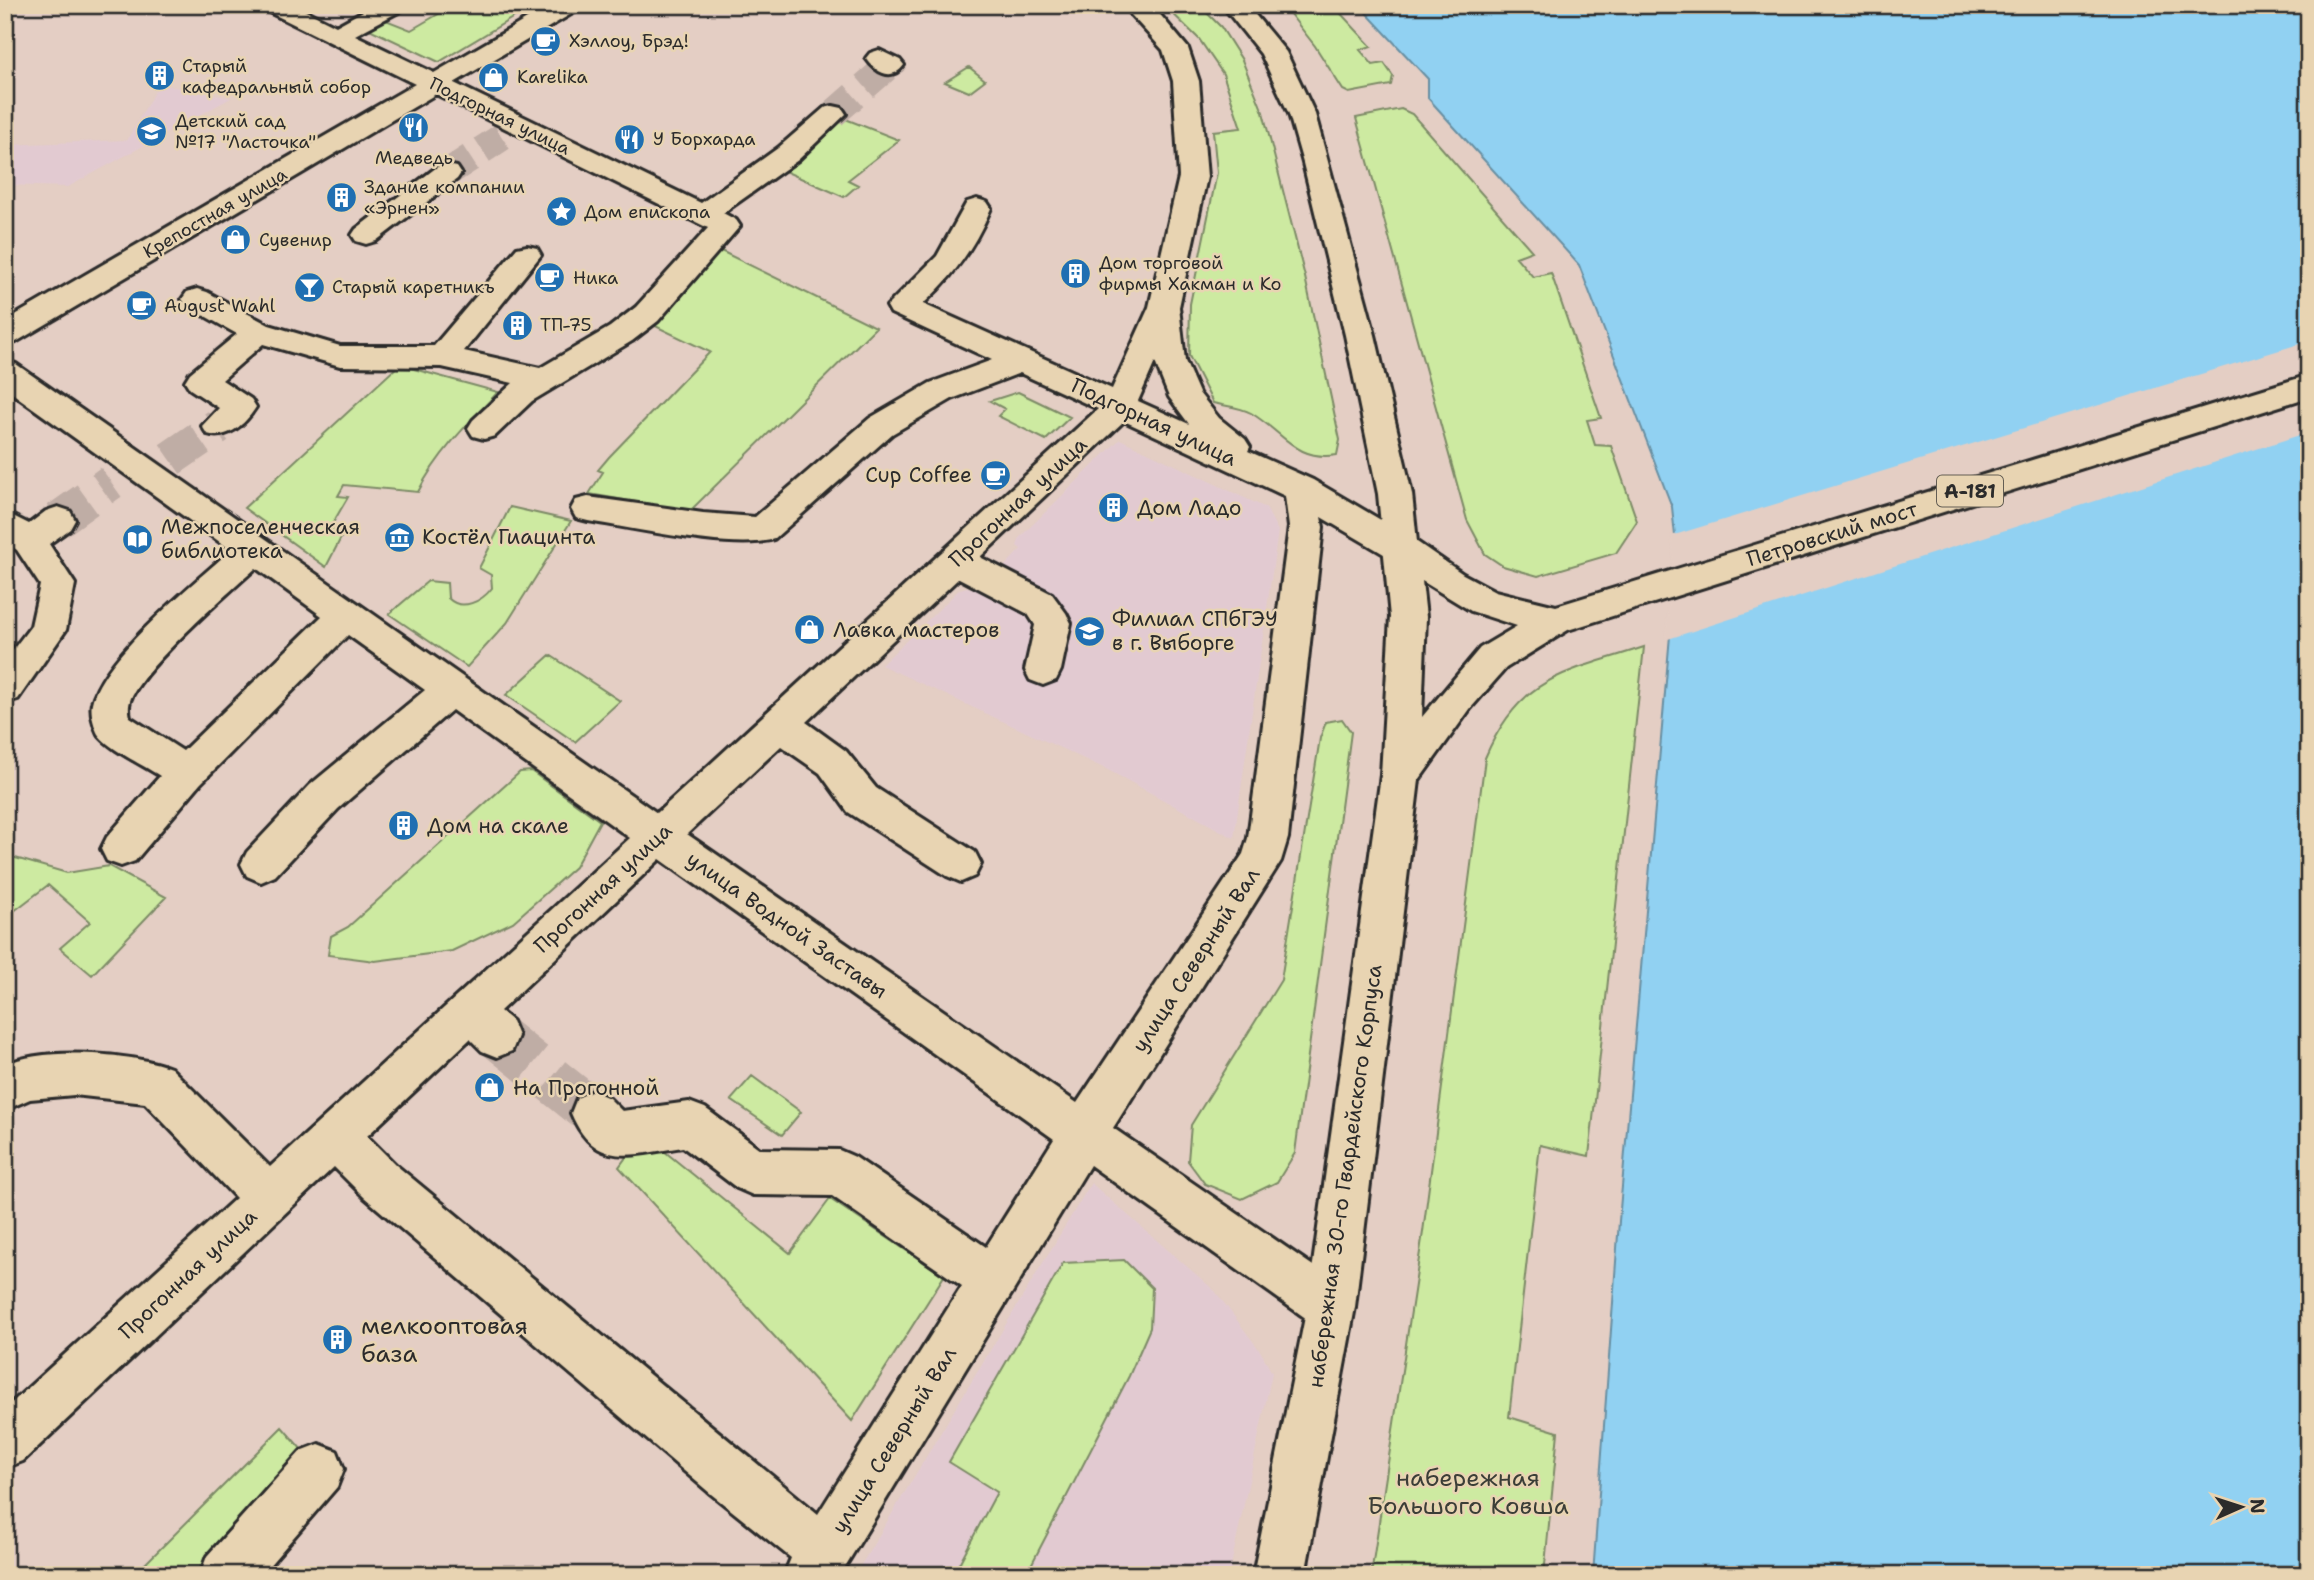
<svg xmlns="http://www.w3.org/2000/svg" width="2314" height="1580" font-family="'Shantell Sans',sans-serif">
<rect width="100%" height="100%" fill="#e4cec4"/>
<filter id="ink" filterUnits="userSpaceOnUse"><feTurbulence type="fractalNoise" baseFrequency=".0143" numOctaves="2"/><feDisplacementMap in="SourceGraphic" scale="14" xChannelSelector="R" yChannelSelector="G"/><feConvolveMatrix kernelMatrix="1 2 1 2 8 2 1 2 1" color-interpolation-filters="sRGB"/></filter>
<g filter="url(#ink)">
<path fill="#e2cad1" d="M159,84L231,98L68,187L5,185V145L127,140Z
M1120,439L1266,508L1278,531L1234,838L1108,770L881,665L960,589L967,587L982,590L1021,549L1017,546L1020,537Z
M1091,1183L1215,1291L1261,1352L1272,1373L1229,1575H855Z"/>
<path fill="#cdeaa1" stroke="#7c8a66" stroke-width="2" d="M454,5H534L439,62L365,27L386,20L411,30Z
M1164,5H1199L1221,27L1242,60L1263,112L1305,277L1340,440L1337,455C1296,462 1283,432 1251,413C1241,407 1225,406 1213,403L1189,356L1190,304L1217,173L1213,131L1241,128L1223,74L1199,39Z
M1283,5H1333L1371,46L1360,50L1373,65L1384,63L1393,76L1391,85L1349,93L1343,90L1315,46Z
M969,67L985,80L969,92L945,82Z
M1401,109L1412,114L1532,251L1516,257L1533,277L1551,273L1601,418L1587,420L1595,445L1611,446L1637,521L1616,553L1538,576L1503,566L1485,554L1467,520L1356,118Z
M843,118L899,140L848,180L858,185L844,197L782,170Z
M721,251L876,327L690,511L589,494L603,472L598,470L609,457L710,352L649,323Z
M399,365L498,392C469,422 437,454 418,492L344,485L338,496L348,497L330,528L345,530L326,567L244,508Z
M1018,392L1070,417L1046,440L998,416L1005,409L990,401Z
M510,507L571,521L507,623L467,667L389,614L428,581L447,583L448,598C462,612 482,601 492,588L491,575L479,568Z
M1644,647L1589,1156L1540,1145L1509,1417L1558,1432L1544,1575H1371L1423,1232L1485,758C1520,675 1566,673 1644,647Z
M550,655L620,701L575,742L506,695Z
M1342,719L1351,732L1295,1153L1277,1182L1242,1199L1205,1184L1188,1161L1191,1125L1281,980L1320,738L1326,722Z
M531,771L600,821L575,867L513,922L452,951L375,961L328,955L331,936L348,927L520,772Z
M5,855L67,873L109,866L166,897L92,975L60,948L90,922L48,885L5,918Z
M752,1076L801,1112L782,1135L731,1100Z
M643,1134L790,1253L830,1199L944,1276L852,1421L619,1167Z
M1124,1260L1152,1288L1150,1328L1129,1376L1026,1575H953L997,1492L949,1462L1063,1263Z
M282,1427L309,1458L202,1575H134Z"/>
<path fill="#91d1f2" stroke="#688fa2" stroke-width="2" d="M1359,5H2309V1575H1593L1619,1221L1677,555L1672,507L1579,265L1428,98V79Z"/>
<path fill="#e4cec4" d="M2309,341V432L1665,640L1673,555L1671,536Z"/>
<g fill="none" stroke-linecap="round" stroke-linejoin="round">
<path stroke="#bfada5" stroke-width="28" stroke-dasharray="28 14" stroke-linecap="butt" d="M833,114L887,67
M447,173L502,137"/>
<path stroke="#bfada5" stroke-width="36" stroke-dasharray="36 18" stroke-linecap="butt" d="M170,459L218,426
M58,520L111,482"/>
<path stroke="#bfada5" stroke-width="46" stroke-dasharray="46 23" stroke-linecap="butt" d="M497,1036L593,1113"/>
<defs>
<path id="minor" d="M262,5H294L336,26L374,5H405L402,10L355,35L434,73L551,5H581L578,10L454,83L701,203L778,148L824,108L833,106L842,108L846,114L798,160L723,213L736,220L740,226L658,321L632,341L532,401L495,436L484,439L473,436L468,428L473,420L513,383L442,367L340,366L263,344L222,380L251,399L256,407C245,425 227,440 207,434L202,426L219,408L190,389L185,381L190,373L237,334L187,306L182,299L187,292L197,289L207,292L269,325L340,346H434L517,248L527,246L537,248L541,255L464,351L540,368L610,327L636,307L708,228L436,94L16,342L5,345V321L415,84L265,10Z
M1122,5H1150L1157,11L1188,48L1199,81L1207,177L1179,307L1185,361L1199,393L1219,418L1245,439L1250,447L1248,451L1313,480L1413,539L1418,548L1413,557L1401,561L1389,557L1321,517L1323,527L1288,838L1281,861L1113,1128L1348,1290L1355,1307L1348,1324L1331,1331L1314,1324L1090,1165L840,1575H784L791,1558L711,1494L364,1197L334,1167L23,1461L5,1468V1409L236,1198L145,1103L74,1095L30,1099L5,1110V1065C42,1046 133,1053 171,1068L270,1167L630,838L452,710L338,809L275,876L261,882L247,876L241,864L247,852L310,785L425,690L348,635L200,784L135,861L121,866L107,861L101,849L107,837L160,776C145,766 107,748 98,734C94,726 90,712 92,703C104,656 193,584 231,550L5,388V361L16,364L657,813L1098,409L1020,373L952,399L892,434L774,539C736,551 632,528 588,521L576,518L571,509L576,500L588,497L703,513L755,517L870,418L930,383L992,360L891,313L887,306L937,256L967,202L977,199L987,202L991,208C975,246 954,276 923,304L1112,389L1149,307L1179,177L1173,81L1163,50ZM1155,362L1169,397L1189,424L1138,401ZM1124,421L1285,496L1289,527L1248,838L1243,854L1077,1103L687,834L781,746L820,773L848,812L947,876L961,882L975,876L981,864L975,852L876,788L846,751L806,722L959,578L1028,614L1035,625L1025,670L1030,680L1043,685L1056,680L1061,670L1071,623L1066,613L1052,594L980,557ZM256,568L322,616L183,751L130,717C129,712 128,707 130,701C141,669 227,594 256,568ZM660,859L1054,1139L986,1247L855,1157L839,1150L760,1149L705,1108L689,1102L622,1111L609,1098L593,1091L577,1098L571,1113C595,1171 633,1154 683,1147L737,1188L753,1195L832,1196L962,1286L818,1514L396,1165L367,1136L470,1039L482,1051L497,1057L512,1051L518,1036L512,1021L500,1011Z
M879,50L900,60L904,65C891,83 875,71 866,58L870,53Z
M447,165L457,167L461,173L457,179L376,241L366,244L356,241L352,235L356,229L437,167Z
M58,507L70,511L75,520L70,529L49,544L75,584L66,630L18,699L5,703V660L31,626L40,585L17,550L5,542V512L29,524L46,511Z
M319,1444L337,1451L344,1469L337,1487L261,1575H200L207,1556L301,1451Z"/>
<path id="major" d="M1222,5H1247L1286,52L1315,114L1375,335L1412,494L1417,542L1463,574L1495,591L1556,606L2309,375V397L1568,630L1506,668L1470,709L1419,780L1355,1307L1305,1575H1253L1307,1307L1381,775L1390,617L1378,494L1345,335L1303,163L1289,114L1261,54ZM1422,581L1471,611L1517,626L1480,648L1422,717L1426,617Z"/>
</defs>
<use href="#minor" stroke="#2b2b2b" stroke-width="6"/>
<use href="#major" stroke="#2b2b2b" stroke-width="6"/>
<use href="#minor" fill="#e8d4b2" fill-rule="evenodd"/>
<use href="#major" fill="#e8d4b2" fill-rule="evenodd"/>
</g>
</g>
<defs>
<symbol id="cafe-disc" viewBox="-11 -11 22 22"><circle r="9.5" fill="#1f6fb2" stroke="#e8d4b2"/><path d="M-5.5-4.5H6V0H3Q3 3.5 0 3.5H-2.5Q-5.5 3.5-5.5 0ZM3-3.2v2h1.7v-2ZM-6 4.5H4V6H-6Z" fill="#fff"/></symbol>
<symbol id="building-disc" viewBox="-11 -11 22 22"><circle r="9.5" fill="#1f6fb2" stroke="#e8d4b2"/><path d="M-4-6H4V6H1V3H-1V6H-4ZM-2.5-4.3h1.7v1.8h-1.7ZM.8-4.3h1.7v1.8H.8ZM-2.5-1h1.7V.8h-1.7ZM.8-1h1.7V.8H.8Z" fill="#fff"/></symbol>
<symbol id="shop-disc" viewBox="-11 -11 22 22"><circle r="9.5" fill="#1f6fb2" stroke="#e8d4b2"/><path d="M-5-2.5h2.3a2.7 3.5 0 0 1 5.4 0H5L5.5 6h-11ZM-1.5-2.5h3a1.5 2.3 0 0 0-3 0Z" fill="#fff"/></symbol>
<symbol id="restaurant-disc" viewBox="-11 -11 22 22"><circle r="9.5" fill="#1f6fb2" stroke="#e8d4b2"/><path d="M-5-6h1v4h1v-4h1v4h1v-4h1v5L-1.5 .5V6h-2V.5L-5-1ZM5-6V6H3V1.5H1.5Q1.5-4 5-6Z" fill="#fff"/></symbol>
<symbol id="school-disc" viewBox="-11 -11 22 22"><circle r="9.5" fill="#1f6fb2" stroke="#e8d4b2"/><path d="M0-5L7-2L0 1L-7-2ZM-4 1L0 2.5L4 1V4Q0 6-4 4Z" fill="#fff"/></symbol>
<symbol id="sight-disc" viewBox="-11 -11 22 22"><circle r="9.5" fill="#1f6fb2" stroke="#e8d4b2"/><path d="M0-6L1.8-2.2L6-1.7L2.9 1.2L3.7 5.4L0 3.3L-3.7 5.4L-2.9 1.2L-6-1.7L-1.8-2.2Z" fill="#fff"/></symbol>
<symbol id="bar-disc" viewBox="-11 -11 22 22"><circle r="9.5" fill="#1f6fb2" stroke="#e8d4b2"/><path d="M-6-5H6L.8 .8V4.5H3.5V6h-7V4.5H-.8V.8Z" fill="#fff"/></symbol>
<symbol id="museum-disc" viewBox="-11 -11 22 22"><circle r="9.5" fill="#1f6fb2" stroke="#e8d4b2"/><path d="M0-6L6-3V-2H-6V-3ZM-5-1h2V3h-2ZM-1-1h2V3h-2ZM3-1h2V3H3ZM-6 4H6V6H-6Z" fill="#fff"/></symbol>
<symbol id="library-disc" viewBox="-11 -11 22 22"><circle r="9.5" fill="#1f6fb2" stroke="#e8d4b2"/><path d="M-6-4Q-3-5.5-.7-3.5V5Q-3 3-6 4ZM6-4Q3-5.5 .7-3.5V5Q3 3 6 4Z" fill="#fff"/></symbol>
<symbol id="university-disc" viewBox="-11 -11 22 22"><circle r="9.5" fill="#1f6fb2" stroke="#e8d4b2"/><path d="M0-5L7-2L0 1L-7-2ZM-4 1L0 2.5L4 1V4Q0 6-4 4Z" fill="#fff"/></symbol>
</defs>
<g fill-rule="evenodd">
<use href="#cafe-disc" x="528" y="24" width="35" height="35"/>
<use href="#building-disc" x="142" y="58" width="35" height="35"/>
<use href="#shop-disc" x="476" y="60" width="35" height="35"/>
<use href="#restaurant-disc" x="396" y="110" width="35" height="35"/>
<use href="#school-disc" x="134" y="114" width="35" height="35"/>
<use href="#restaurant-disc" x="612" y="122" width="35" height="35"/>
<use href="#building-disc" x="324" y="180" width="35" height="35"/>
<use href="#sight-disc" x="544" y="194" width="35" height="35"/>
<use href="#shop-disc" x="218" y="222" width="35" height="35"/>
<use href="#building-disc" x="1058" y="256" width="35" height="35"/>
<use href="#cafe-disc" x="532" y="260" width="35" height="35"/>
<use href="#bar-disc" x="292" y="270" width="35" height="35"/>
<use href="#cafe-disc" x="124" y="288" width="35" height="35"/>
<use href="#building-disc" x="500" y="308" width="35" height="35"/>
<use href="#cafe-disc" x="978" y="458" width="35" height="35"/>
<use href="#building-disc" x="1096" y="490" width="35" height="35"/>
<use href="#museum-disc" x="382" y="520" width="35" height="35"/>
<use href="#library-disc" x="120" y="522" width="35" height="35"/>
<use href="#shop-disc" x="792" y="612" width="35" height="35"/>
<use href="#university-disc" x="1072" y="614" width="35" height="35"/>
<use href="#building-disc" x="386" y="808" width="35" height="35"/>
<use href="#shop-disc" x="472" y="1070" width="35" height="35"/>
<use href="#building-disc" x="320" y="1322" width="35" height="35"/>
</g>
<g text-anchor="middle" stroke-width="5" stroke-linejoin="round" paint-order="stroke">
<g font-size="18" fill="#2b2b2b" stroke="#e8d4b2" text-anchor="start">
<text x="569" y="47">Хэллоу, Брэд!</text>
<text x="182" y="72">Старый<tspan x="182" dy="21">кафедральный собор</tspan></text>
<text x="517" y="83">Karelika</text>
<text x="175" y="127">Детский сад<tspan x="175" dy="21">№17 "Ласточка"</tspan></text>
<text x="653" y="145">У Борхарда</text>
<text x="414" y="164" text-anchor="middle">Медведь</text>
<text x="364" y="193">Здание компании<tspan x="364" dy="21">«Эрнен»</tspan></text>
<text x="584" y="218">Дом епископа</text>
<text x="259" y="246">Сувенир</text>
<text x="1099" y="269">Дом торговой<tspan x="1099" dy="21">фирмы Хакман и Ко</tspan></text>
<text x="573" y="284">Ника</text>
<text x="332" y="293">Старый каретникъ</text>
<text x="164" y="312">August Wahl</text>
<text x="540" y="331">ТП-75</text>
</g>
<g font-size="18" fill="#2b2b2b" stroke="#e8d4b2">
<text transform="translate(500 116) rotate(26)" y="6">Подгорная улица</text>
<text transform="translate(215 213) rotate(-30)" y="6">Крепостная улица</text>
</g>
<rect fill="#e8d4b2" stroke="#645e54" stroke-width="2" x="1937" y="475.5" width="66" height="31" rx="5"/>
<g font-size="19" font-weight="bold" fill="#2b2b2b">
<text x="1970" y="498">А-181</text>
</g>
<g font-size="21" fill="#2b2b2b" stroke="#e8d4b2">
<text transform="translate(1154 422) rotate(25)" y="7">Подгорная улица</text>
<text transform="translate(1018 502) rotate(-43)" y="7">Прогонная улица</text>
<text transform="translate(1832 534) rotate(-17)" y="7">Петровский мост</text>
<text transform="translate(603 888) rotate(-43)" y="7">Прогонная улица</text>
<text transform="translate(787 925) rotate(35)" y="7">улица Водной Заставы</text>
<text transform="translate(1196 960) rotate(-57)" y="7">улица Северный Вал</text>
<text transform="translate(1345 1176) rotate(-82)" y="7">набережная 30-го Гвардейского Корпуса</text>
<text transform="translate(188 1274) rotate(-43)" y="7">Прогонная улица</text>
<text transform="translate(894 1440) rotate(-58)" y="7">улица Северный Вал</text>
</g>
<g font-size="21" fill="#2b2b2b" stroke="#e8d4b2" text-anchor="start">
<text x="972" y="482" text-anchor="end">Cup Coffee</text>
<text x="1137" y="515">Дом Ладо</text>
<text x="161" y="534">Межпоселенческая<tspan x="161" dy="24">библиотека</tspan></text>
<text x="422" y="544">Костёл Гиацинта</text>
<text x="1112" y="626">Филиал СПбГЭУ<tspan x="1112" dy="24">в г. Выборге</tspan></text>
<text x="833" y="637">Лавка мастеров</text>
<text x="427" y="833">Дом на скале</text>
<text x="513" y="1095">На Прогонной</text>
</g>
<g font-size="24" fill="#2b2b2b" stroke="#e8d4b2" text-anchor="start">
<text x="361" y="1334">мелкооптовая<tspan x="361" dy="28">база</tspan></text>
</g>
<g font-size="24" fill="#3b3e37" stroke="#e8d4b2">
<text x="1468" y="1486">набережная<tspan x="1468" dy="28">Большого Ковша</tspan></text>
</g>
</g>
<rect width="2314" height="1580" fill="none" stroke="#e8d4b2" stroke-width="28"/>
<rect x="14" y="14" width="2286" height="1552" fill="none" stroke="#2b2b2b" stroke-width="2.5" filter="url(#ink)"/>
<g transform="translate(2241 1507) rotate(87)" stroke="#e8d4b2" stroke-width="5" paint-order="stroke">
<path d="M0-5L12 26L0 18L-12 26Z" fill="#2b2b2b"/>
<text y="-10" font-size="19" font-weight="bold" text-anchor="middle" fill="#2b2b2b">N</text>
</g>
</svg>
